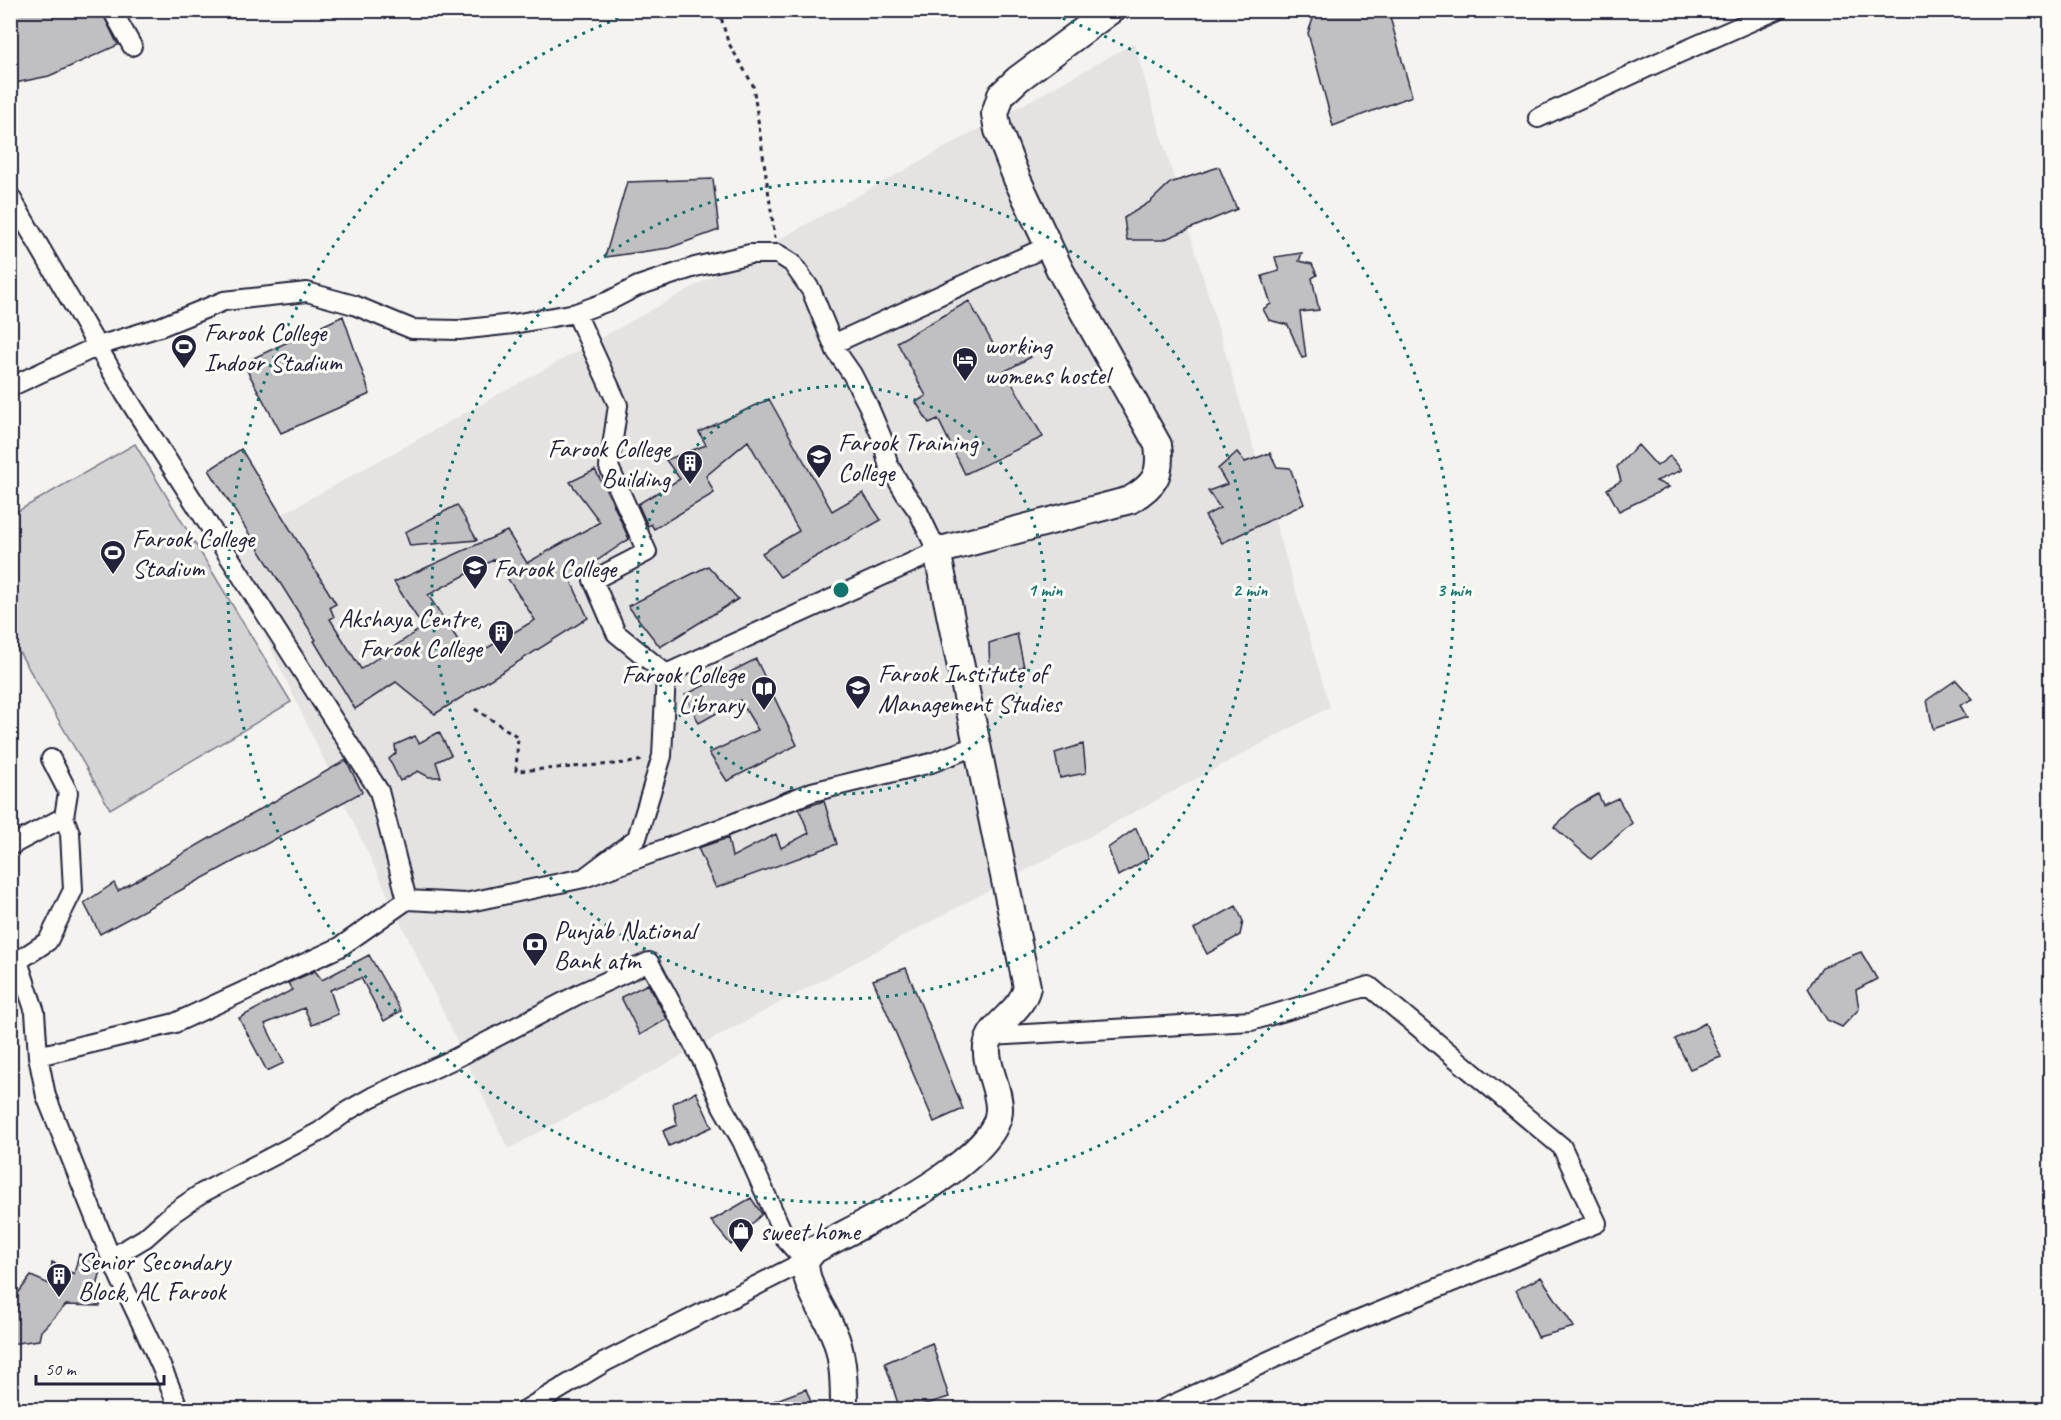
<svg xmlns="http://www.w3.org/2000/svg" width="2061" height="1420" font-family="Caveat,sans-serif">
<rect width="100%" height="100%" fill="#f4f3ef"/>
<filter id="ink" filterUnits="userSpaceOnUse"><feTurbulence type="fractalNoise" baseFrequency=".0167" numOctaves="2"/><feDisplacementMap in="SourceGraphic" scale="12" xChannelSelector="R" yChannelSelector="G"/><feConvolveMatrix kernelMatrix="1 2 1 2 8 2 1 2 1" color-interpolation-filters="sRGB"/></filter>
<g filter="url(#ink)">
<path fill="#e4e3e2" d="M1134,43L1330,707L508,1149L223,547Z"/>
<path fill="#d5d4d5" stroke="#7c7b88" stroke-width="1.5" d="M135,444L291,702L110,809L11,638V515Z"/>
<path fill="#c0bfc2" stroke="#22223b" stroke-width="1.5" fill-rule="evenodd" d="M10,10H101L118,45L49,76L10,84Z
M1316,10H1388L1412,96L1333,126L1308,33Z
M1219,167L1237,209L1163,240H1127L1124,218L1150,202L1170,183Z
M713,179L719,230L669,248L605,257L627,182Z
M1302,253L1299,261L1312,264L1317,275L1312,278L1319,310L1300,312L1306,357L1302,358L1288,325L1269,320L1263,309L1271,304L1262,276L1279,271L1275,257Z
M969,301L996,349L1017,344L1031,357L1005,371L1043,437L965,474L938,419L929,423L916,402L926,396L897,342Z
M343,316L370,394L281,433L243,363Z
M769,399L832,511L863,493L881,520L780,577L762,553L799,531L748,441L706,476L714,493L654,529L651,524L648,526L638,504L680,479L666,460L706,445L699,432Z
M1638,445L1657,466L1670,456L1682,470L1656,481L1669,487L1619,511L1607,489L1621,481L1617,467Z
M241,449L336,604L330,607L334,617L330,619L361,669L423,627L394,582L507,531L527,563L600,522L570,482L595,470L611,499L629,539L570,579L588,618L435,714L396,682L355,709L314,641L316,640L209,470ZM495,559L535,620L470,658L428,595Z
M1237,452L1245,462L1270,453L1277,467L1290,468L1304,504L1222,543L1205,516L1220,508L1208,491L1227,484L1218,469Z
M457,505L477,540L410,546L405,532Z
M708,566L738,599L660,647L628,606Z
M1017,634L1024,667L990,675L989,643Z
M756,659L797,745L727,781L709,753L758,730L740,700L699,723L685,695Z
M1956,680L1973,699L1960,705L1967,717L1933,729L1927,700Z
M439,732L451,755L436,762L441,777H429L418,771L400,781L389,759L396,753L395,745L415,736L419,743Z
M1083,744L1086,773L1060,778L1055,753Z
M346,760L362,792L100,934L84,903L114,883L118,891Z
M1598,794L1603,805L1618,798L1632,823L1591,859L1554,827L1575,807Z
M824,801L837,844L716,888L698,848L728,838L732,857L776,834L781,848L809,833L799,809Z
M1136,828L1149,858L1118,876L1108,848Z
M1236,906L1243,921L1240,935L1207,954L1194,929Z
M1861,952L1877,979L1856,990L1859,1009L1842,1027L1827,1020L1808,988L1822,967Z
M369,955L401,1011L384,1021L361,978L330,990L338,1014L312,1025L304,1008L265,1024L284,1063L267,1071L239,1018L292,990L288,983L315,971L322,980Z
M906,968L963,1109L934,1122L873,980Z
M648,984L667,1019L640,1035L621,997Z
M1705,1023L1721,1057L1690,1069L1675,1039Z
M696,1092L712,1127L669,1146L663,1131L677,1125L673,1103Z
M751,1198L762,1214L731,1245L711,1221Z
M79,1254L102,1266L97,1287L105,1293L100,1306L66,1305L41,1331L39,1340L10,1344V1304L31,1276L49,1284L52,1262L74,1274Z
M1541,1277L1574,1327L1538,1337L1516,1290Z
M932,1343L949,1397L907,1410H900L885,1363Z
M806,1389L814,1410H755V1408Z"/>
<g fill="none" stroke-linecap="round" stroke-linejoin="round">
<defs>
<path id="minor" d="M112,10L132,46
M1538,118L1659,62L1777,10
M10,196L125,394L379,791L407,900
M576,313L618,405L609,467L647,552L593,580L616,633L666,674
M833,344L1048,246
M10,387L98,346L160,327L224,301L307,292L354,305L412,329L459,330L513,324L576,313L609,301L638,286L695,267L750,254H778L792,263L811,290L836,351L852,374L868,405L882,438L888,464L905,493L918,511L937,551L666,674L662,756L637,838L584,878
M10,846L64,817L68,792L51,759
M10,959L18,961L35,1012L38,1056L46,1096L111,1258
M18,961L48,941L73,890L70,833L64,817
M991,1036L1251,1021L1369,986L1562,1147L1597,1223L1347,1325L1161,1410
M38,1056L175,1023L340,947L407,900L465,903L584,878L724,827L812,792L931,763L978,745
M179,1410C160,1357 133,1309 111,1258L145,1238L173,1213L202,1193L319,1132L349,1110L372,1097L454,1059L581,993L649,962L702,1060L722,1106L742,1141L786,1240L805,1261L605,1362L525,1410"/>
<path id="secondary" d="M844,1410C844,1386 844,1362 836,1339C827,1314 805,1289 805,1261L814,1250C856,1227 998,1162 999,1110C1000,1090 985,1066 987,1047C990,1023 1021,1014 1027,987L937,551L1130,500C1155,485 1162,475 1158,445L1060,270L1017,179L998,130L995,114L1001,95L1018,79L1111,10"/>
</defs>
<use href="#minor" stroke="#22223b" stroke-width="22"/>
<use href="#secondary" stroke="#22223b" stroke-width="30"/>
<path stroke="#22223b" stroke-width="3" stroke-dasharray="4.5 4.5" stroke-linecap="butt" d="M719,10L728,42L753,85L775,238
M475,709L518,737L516,771L628,763L643,760"/>
<use href="#minor" stroke="#fdfcf7" stroke-width="18"/>
<use href="#secondary" stroke="#fdfcf7" stroke-width="26"/>
</g>
</g>
<g fill="none" stroke="#0f766e" stroke-width="3" stroke-dasharray="3 6">
<circle cx="841" cy="590" r="204"/>
<circle cx="841" cy="590" r="409"/>
<path d="M1046 12A613 613 0 1 1 636 12"/>
</g>
<defs>
<symbol id="stadium-pin" viewBox="-11 -11 22 30"><path d="M0 17L-7.5 6A9.5 9.5 0 1 1 7.5 6Z" fill="#22223b" stroke="#fdfcf7"/><path d="M0-5a6.5 5 0 1 0 0 10a6.5 5 0 1 0 0-10ZM-3.5-1.8h7v3.6h-7Z" fill="#fff"/></symbol>
<symbol id="hotel-pin" viewBox="-11 -11 22 30"><path d="M0 17L-7.5 6A9.5 9.5 0 1 1 7.5 6Z" fill="#22223b" stroke="#fdfcf7"/><path d="M-6-4.5h1.5V1H6V5H4.5V3h-9V5H-6ZM-4 0a1.8 1.8 0 1 1 3.6 0ZM.5 0V-2.5h3Q6-2.5 6 0Z" fill="#fff"/></symbol>
<symbol id="university-pin" viewBox="-11 -11 22 30"><path d="M0 17L-7.5 6A9.5 9.5 0 1 1 7.5 6Z" fill="#22223b" stroke="#fdfcf7"/><path d="M0-5L7-2L0 1L-7-2ZM-4 1L0 2.5L4 1V4Q0 6-4 4Z" fill="#fff"/></symbol>
<symbol id="building-pin" viewBox="-11 -11 22 30"><path d="M0 17L-7.5 6A9.5 9.5 0 1 1 7.5 6Z" fill="#22223b" stroke="#fdfcf7"/><path d="M-4-6H4V6H1V3H-1V6H-4ZM-2.5-4.3h1.7v1.8h-1.7ZM.8-4.3h1.7v1.8H.8ZM-2.5-1h1.7V.8h-1.7ZM.8-1h1.7V.8H.8Z" fill="#fff"/></symbol>
<symbol id="library-pin" viewBox="-11 -11 22 30"><path d="M0 17L-7.5 6A9.5 9.5 0 1 1 7.5 6Z" fill="#22223b" stroke="#fdfcf7"/><path d="M-6-4Q-3-5.5-.7-3.5V5Q-3 3-6 4ZM6-4Q3-5.5 .7-3.5V5Q3 3 6 4Z" fill="#fff"/></symbol>
<symbol id="bank-pin" viewBox="-11 -11 22 30"><path d="M0 17L-7.5 6A9.5 9.5 0 1 1 7.5 6Z" fill="#22223b" stroke="#fdfcf7"/><path d="M-6-4H6V4H-6ZM0-2.3a2.3 2.3 0 1 0 0 4.6a2.3 2.3 0 1 0 0-4.6Z" fill="#fff"/></symbol>
<symbol id="shop-pin" viewBox="-11 -11 22 30"><path d="M0 17L-7.5 6A9.5 9.5 0 1 1 7.5 6Z" fill="#22223b" stroke="#fdfcf7"/><path d="M-5-2.5h2.3a2.7 3.5 0 0 1 5.4 0H5L5.5 6h-11ZM-1.5-2.5h3a1.5 2.3 0 0 0-3 0Z" fill="#fff"/></symbol>
</defs>
<g fill-rule="evenodd">
<use href="#stadium-pin" x="169" y="332" width="30" height="40"/>
<use href="#hotel-pin" x="950" y="345" width="30" height="40"/>
<use href="#university-pin" x="804" y="442" width="30" height="40"/>
<use href="#building-pin" x="675" y="448" width="30" height="40"/>
<use href="#stadium-pin" x="98" y="538" width="30" height="40"/>
<use href="#university-pin" x="460" y="553" width="30" height="40"/>
<use href="#building-pin" x="486" y="618" width="30" height="40"/>
<use href="#university-pin" x="843" y="673" width="30" height="40"/>
<use href="#library-pin" x="749" y="674" width="30" height="40"/>
<use href="#bank-pin" x="520" y="930" width="30" height="40"/>
<use href="#shop-pin" x="726" y="1216" width="30" height="40"/>
<use href="#building-pin" x="44" y="1261" width="30" height="40"/>
</g>
<g text-anchor="middle" stroke-width="6" stroke-linejoin="round" paint-order="stroke">
<g font-size="26" fill="#22223b" stroke="#fdfcf7" text-anchor="start">
<text x="204" y="341">Farook College<tspan x="204" dy="30">Indoor Stadium</tspan></text>
<text x="984" y="354">working<tspan x="984" dy="30">womens hostel</tspan></text>
<text x="838" y="451">Farook Training<tspan x="838" dy="30">College</tspan></text>
<text x="670" y="457" text-anchor="end">Farook College<tspan x="670" dy="30">Building</tspan></text>
<text x="132" y="547">Farook College<tspan x="132" dy="30">Stadium</tspan></text>
<text x="494" y="577">Farook College</text>
<text x="482" y="627" text-anchor="end">Akshaya Centre,<tspan x="482" dy="30">Farook College</tspan></text>
<text x="878" y="682">Farook Institute of<tspan x="878" dy="30">Management Studies</tspan></text>
<text x="744" y="683" text-anchor="end">Farook College<tspan x="744" dy="30">Library</tspan></text>
<text x="554" y="939">Punjab National<tspan x="554" dy="30">Bank atm</tspan></text>
<text x="760" y="1240">sweet home</text>
<text x="78" y="1270">Senior Secondary<tspan x="78" dy="30">Block, AL Farook</tspan></text>
</g>
</g>
<circle cx="841" cy="590" r="9" fill="#0f766e" stroke="#fdfcf7" stroke-width="3"/>
<g font-size="18" text-anchor="middle" font-weight="bold" fill="#0f766e" stroke="#fdfcf7" stroke-width="6" stroke-linejoin="round" paint-order="stroke">
<text x="1045" y="596">1 min</text>
<text x="1250" y="596">2 min</text>
<text x="1454" y="596">3 min</text>
</g>
<rect width="2061" height="1420" fill="none" stroke="#fdfcf7" stroke-width="36"/>
<rect x="18" y="18" width="2025" height="1384" fill="none" stroke="#22223b" stroke-width="2" filter="url(#ink)"/>
<path d="M36 1375v9h128v-9" fill="none" stroke="#22223b" stroke-width="3"/>
<text x="45" y="1375" font-size="18" fill="#22223b" stroke="#fdfcf7" stroke-width="4.5" paint-order="stroke">50 m</text>
</svg>
